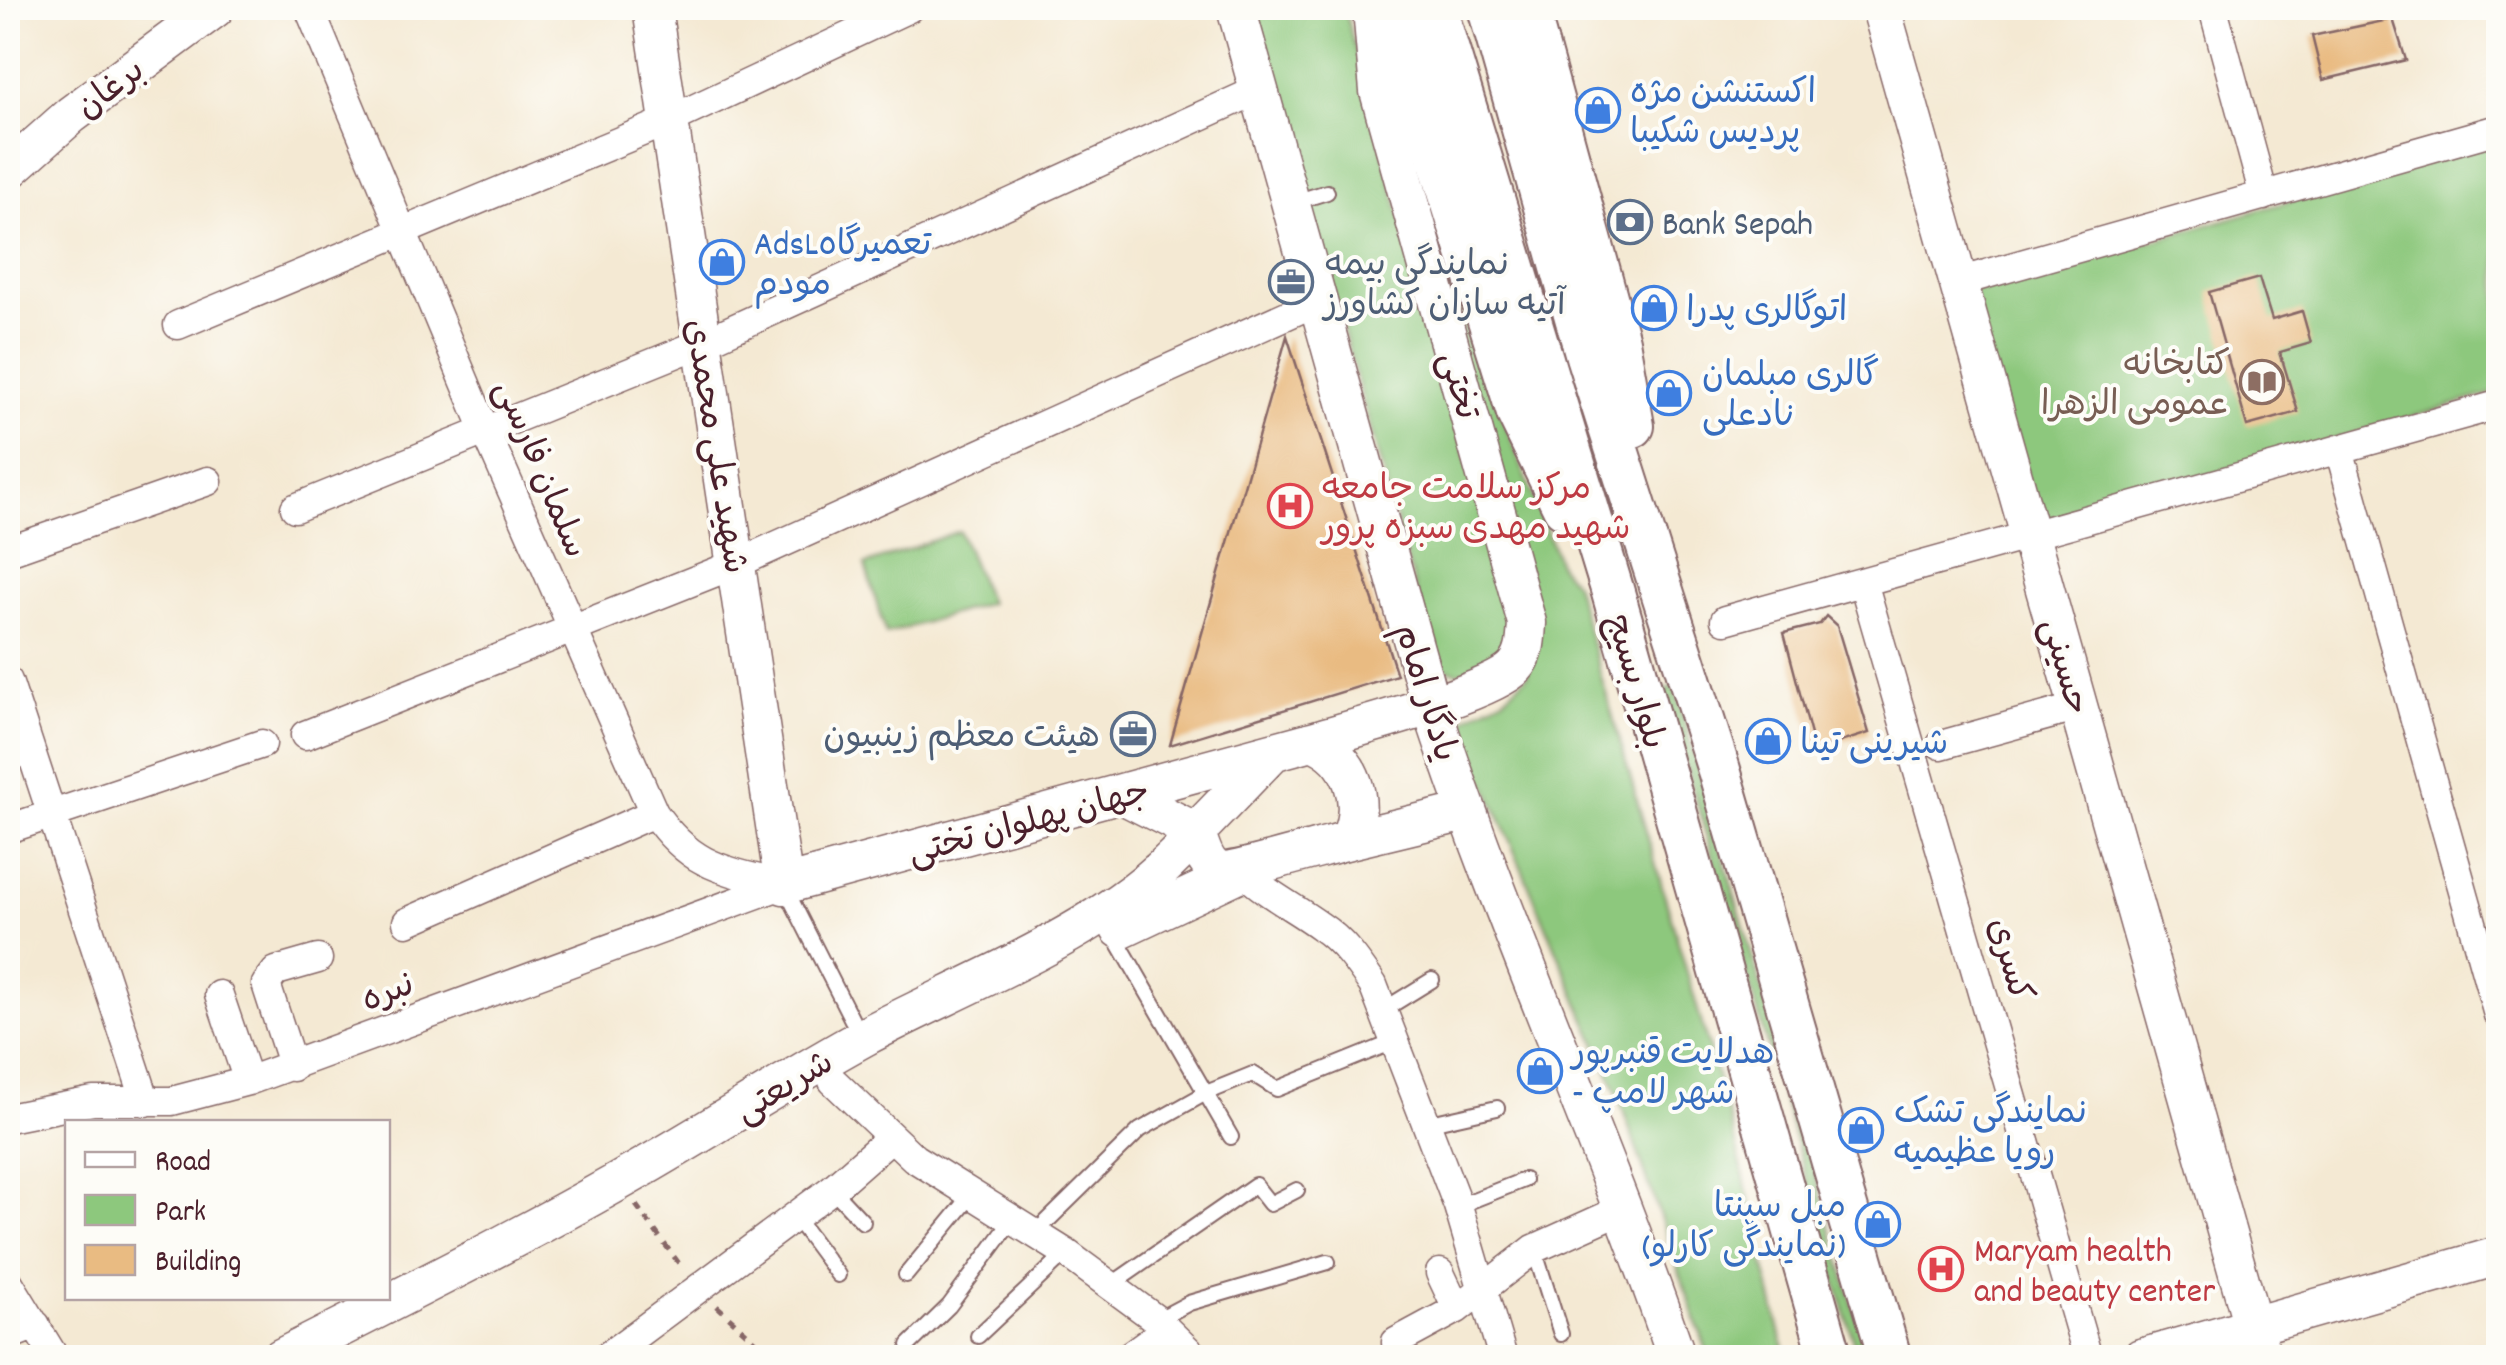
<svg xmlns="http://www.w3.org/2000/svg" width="2506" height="1365" font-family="Dekko,'Playpen Sans Arabic',sans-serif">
<rect width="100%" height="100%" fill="#fdfcf7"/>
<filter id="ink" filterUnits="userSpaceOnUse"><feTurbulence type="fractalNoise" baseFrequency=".01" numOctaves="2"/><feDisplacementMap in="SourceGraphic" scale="20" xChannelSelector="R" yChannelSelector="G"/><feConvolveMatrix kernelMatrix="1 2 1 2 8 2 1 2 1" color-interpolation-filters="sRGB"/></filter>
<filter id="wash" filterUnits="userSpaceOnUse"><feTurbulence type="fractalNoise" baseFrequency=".0048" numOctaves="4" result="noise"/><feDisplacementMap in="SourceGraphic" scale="40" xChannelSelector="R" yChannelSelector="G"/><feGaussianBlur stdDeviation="2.25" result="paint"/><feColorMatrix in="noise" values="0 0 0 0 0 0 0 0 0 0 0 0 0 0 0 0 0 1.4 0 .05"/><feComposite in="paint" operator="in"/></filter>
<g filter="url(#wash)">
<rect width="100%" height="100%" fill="#f4e9d3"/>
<path fill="#8dc87d" stroke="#6c7454" stroke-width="2.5" d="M1253,8H1344L1514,632L1504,660C1477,671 1461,680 1436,663Z
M1394,108L1460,306L1560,566L1574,583L1733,1131L1786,1357H1709L1616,1090L1461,726L1468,716L1504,698L1528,675Z
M2498,142V392L2036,526L1970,292Z
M959,531L989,603L886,634L865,565Z
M1674,686L1868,1357H1858L1664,690Z"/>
<g id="blocks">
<path fill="#e9bb82" d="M2393,19L2406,60L2323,80L2312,36Z
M2259,278L2272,320L2302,311L2311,343L2280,352L2298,412L2247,426L2209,292Z
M1287,336L1397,675L1170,745Z
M1826,616L1837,626L1869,733L1815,750L1784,633L1820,624Z"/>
</g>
</g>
<g filter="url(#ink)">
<use href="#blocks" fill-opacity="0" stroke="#866666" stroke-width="2.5"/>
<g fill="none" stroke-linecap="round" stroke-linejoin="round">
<defs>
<path id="lane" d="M1295,202L1327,192
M784,886L852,1020
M1113,933L1231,1137
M1385,1009L1432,980
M1426,1124L1497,1108
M832,1189L863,1222
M1458,1206L1524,1180
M795,1217L838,1275
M1033,1235L1140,1130L1206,1093L1253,1074L1277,1089L1396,1041
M1534,1249L1561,1334
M906,1275L971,1196
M1108,1287L1255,1185L1270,1204L1297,1190
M1157,1320L1189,1303L1328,1262
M978,1336L1066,1253
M909,1345L949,1306L1011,1222"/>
<path id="street" d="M309,8L485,430L654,813C691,867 723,870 784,885
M2213,8L2264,196
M1958,282L2498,129
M178,325L668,121L909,8
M2339,449L2498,1015
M295,508L702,343L1258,90
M8,551L208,481
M1863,582L2088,1358
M1725,620L2498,405
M8,681L146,1102
M305,735L736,564L1318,301
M1941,745L2078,707
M8,829L262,744
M1243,871C1266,894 1294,907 1320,926C1343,941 1358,963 1373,985L1458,1206L1503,1358
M407,922L654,813
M219,995L248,1081
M293,1067L266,984L276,971L318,959
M833,1081L914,1158L1066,1253L1157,1320L1196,1358
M8,1118L93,1101H172L248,1081L782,885
M1440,1273L1457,1309
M8,1281L55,1358
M8,1336L36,1325
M605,1358L832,1189L889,1139
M1126,1358L1166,1329
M1397,1358L1396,1342L1457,1309L1534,1249L1625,1208"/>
<path id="secondary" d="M652,8L784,885L1312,741C1353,757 1367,803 1349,840C1328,845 1231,874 1220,871C1205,866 1200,845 1196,832L1272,753
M1236,8L1430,703C1502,924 1601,1137 1677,1358
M1881,8L2262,1358
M8,171L71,115L215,8
M1312,741C1354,728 1492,693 1515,667C1526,655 1526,638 1527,623L1379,91L1372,8
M1349,840L1465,812
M1120,929L1243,871
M281,1358C393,1301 506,1245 616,1183C700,1136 780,1083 864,1037C967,982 1126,924 1196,832L1121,794
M2141,1358L2498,1256"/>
<path id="primary" d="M1392,8L1518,413L1564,507
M1435,8L1612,589L1831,1358
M1489,8L1587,356L1719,770L1890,1358
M1527,8L1618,341L1633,426"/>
</defs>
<use href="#lane" stroke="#866666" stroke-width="18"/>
<use href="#street" stroke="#866666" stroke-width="31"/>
<use href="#secondary" stroke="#866666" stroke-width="41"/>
<use href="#primary" stroke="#866666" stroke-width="46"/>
<path stroke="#866666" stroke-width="5" stroke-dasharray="8 8" stroke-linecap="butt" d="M636,1205L683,1269
M717,1306L774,1358"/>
<use href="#lane" stroke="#fff" stroke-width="14"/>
<use href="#street" stroke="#fff" stroke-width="28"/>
<use href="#secondary" stroke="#fff" stroke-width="38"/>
<use href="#primary" stroke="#fff" stroke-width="42"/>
</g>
</g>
<defs>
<symbol id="shop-ring" viewBox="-11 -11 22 22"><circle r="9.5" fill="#fdfcf7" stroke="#3f7fe0" stroke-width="1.5"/><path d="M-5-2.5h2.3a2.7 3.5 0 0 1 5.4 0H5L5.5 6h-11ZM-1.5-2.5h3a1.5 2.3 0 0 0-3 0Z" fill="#3f7fe0"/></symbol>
<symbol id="bank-ring" viewBox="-11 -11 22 22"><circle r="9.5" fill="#fdfcf7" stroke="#5c6f8a" stroke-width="1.5"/><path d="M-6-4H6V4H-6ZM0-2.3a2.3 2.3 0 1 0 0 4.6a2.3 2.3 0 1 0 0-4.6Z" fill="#5c6f8a"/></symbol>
<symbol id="office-ring" viewBox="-11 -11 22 22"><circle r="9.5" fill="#fdfcf7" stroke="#5c6f8a" stroke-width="1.5"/><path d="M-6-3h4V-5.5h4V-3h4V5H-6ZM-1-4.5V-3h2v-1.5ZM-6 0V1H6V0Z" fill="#5c6f8a"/></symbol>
<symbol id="library-ring" viewBox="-11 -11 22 22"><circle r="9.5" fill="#fdfcf7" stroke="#8d6e63" stroke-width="1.5"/><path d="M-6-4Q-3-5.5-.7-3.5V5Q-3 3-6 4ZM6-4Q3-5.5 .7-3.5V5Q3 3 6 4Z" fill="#8d6e63"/></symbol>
<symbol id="hospital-ring" viewBox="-11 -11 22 22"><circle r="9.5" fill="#fdfcf7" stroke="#e0444e" stroke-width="1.5"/><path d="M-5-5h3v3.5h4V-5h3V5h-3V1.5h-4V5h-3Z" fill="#e0444e"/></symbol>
</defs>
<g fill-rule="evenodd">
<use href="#shop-ring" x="1573" y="85" width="50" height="50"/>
<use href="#bank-ring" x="1605" y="197" width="50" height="50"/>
<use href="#shop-ring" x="697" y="237" width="50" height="50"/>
<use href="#office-ring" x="1266" y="257" width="50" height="50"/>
<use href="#shop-ring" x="1629" y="283" width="50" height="50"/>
<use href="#library-ring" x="2237" y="357" width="50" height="50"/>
<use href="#shop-ring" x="1644" y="368" width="50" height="50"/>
<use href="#hospital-ring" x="1265" y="481" width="50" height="50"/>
<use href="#office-ring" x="1108" y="709" width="50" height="50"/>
<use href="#shop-ring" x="1743" y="716" width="50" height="50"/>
<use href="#shop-ring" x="1515" y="1046" width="50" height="50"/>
<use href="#shop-ring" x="1836" y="1105" width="50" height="50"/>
<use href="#shop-ring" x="1853" y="1199" width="50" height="50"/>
<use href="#hospital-ring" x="1916" y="1244" width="50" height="50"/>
</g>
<g text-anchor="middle" stroke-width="8" stroke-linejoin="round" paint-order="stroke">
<g font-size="35" fill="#4a1f2b" stroke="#fdfcf7">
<text transform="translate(109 87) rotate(-37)" y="12">برغان</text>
<text transform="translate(1461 385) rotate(74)" y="12">تختی</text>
<text transform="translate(718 446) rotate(81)" y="12">شهید علی محمدی</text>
<text transform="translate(543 468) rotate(67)" y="12">سلمان فارسی</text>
<text transform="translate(2067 666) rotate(74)" y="12">حسینی</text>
<text transform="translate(1638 681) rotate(74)" y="12">بلوار بسیج</text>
<text transform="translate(1428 692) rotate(73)" y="12">یادگار امام</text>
<text transform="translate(1028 820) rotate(-15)" y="12">جهان پهلوان تختی</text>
<text transform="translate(2012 959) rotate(74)" y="12">کسری</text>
<text transform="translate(387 990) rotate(-21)" y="12">نبره</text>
<text transform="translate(783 1085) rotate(-31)" y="12">شریعتی</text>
</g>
<g font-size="35" fill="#366cbe" stroke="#fdfcf7" text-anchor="start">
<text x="1630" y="102">اکستنشن مژه<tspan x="1630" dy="40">پردیس شکیبا</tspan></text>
<text x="754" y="254">AdsLتعمیرگاه<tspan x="754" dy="40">مودم</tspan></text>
<text x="1686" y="320">اتوگالری پدرا</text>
<text x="1702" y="385">گالری مبلمان<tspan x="1702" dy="40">نادعلی</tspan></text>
<text x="1800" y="753">شیرینی تینا</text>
<text x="1572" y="1063">هدلایت قنبرپور<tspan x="1572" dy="40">- شهر لامپ</tspan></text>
<text x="1894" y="1122">نمایندگی تشک<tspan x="1894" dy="40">رویا عظیمیه</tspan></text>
<text x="1846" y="1216" text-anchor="end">مبل سپنتا<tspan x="1846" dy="40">(نمایندگی کارلو)</tspan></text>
</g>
<g font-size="35" fill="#4e5e75" stroke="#fdfcf7" text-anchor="start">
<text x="1662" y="234">Bank Sepah</text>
<text x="1324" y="274">نمایندگی بیمه<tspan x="1324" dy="40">آتیه سازان کشاورز</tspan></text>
<text x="1100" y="746" text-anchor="end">هیئت معظم زینبیون</text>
</g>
<g font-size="35" fill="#785e54" stroke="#fdfcf7" text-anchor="end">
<text x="2230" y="374">کتابخانه<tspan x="2230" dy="40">عمومی الزهرا</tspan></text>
</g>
<g font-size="35" fill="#be3a42" stroke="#fdfcf7" text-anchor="start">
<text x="1322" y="498">مرکز سلامت جامعه<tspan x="1322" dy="40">شهید مهدی سبزه پرور</tspan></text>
<text x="1974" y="1261">Maryam health<tspan x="1974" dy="40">and beauty center</tspan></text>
</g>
</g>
<rect width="2506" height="1365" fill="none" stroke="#fdfcf7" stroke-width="40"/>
<rect x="65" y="1120" width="325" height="180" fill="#fdfcf7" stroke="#b5a4a5" stroke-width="2.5"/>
<rect x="85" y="1152" width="50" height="15" fill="#ffffff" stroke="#b5a4a5" stroke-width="2.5"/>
<text x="155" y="1170" font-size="30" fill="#4a1f2b">Road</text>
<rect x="85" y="1195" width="50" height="30" fill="#8dc87d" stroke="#b5a4a5" stroke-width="2.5"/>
<text x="155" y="1220" font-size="30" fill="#4a1f2b">Park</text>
<rect x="85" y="1245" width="50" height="30" fill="#e9bb82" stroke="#b5a4a5" stroke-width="2.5"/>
<text x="155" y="1270" font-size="30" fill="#4a1f2b">Building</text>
</svg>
